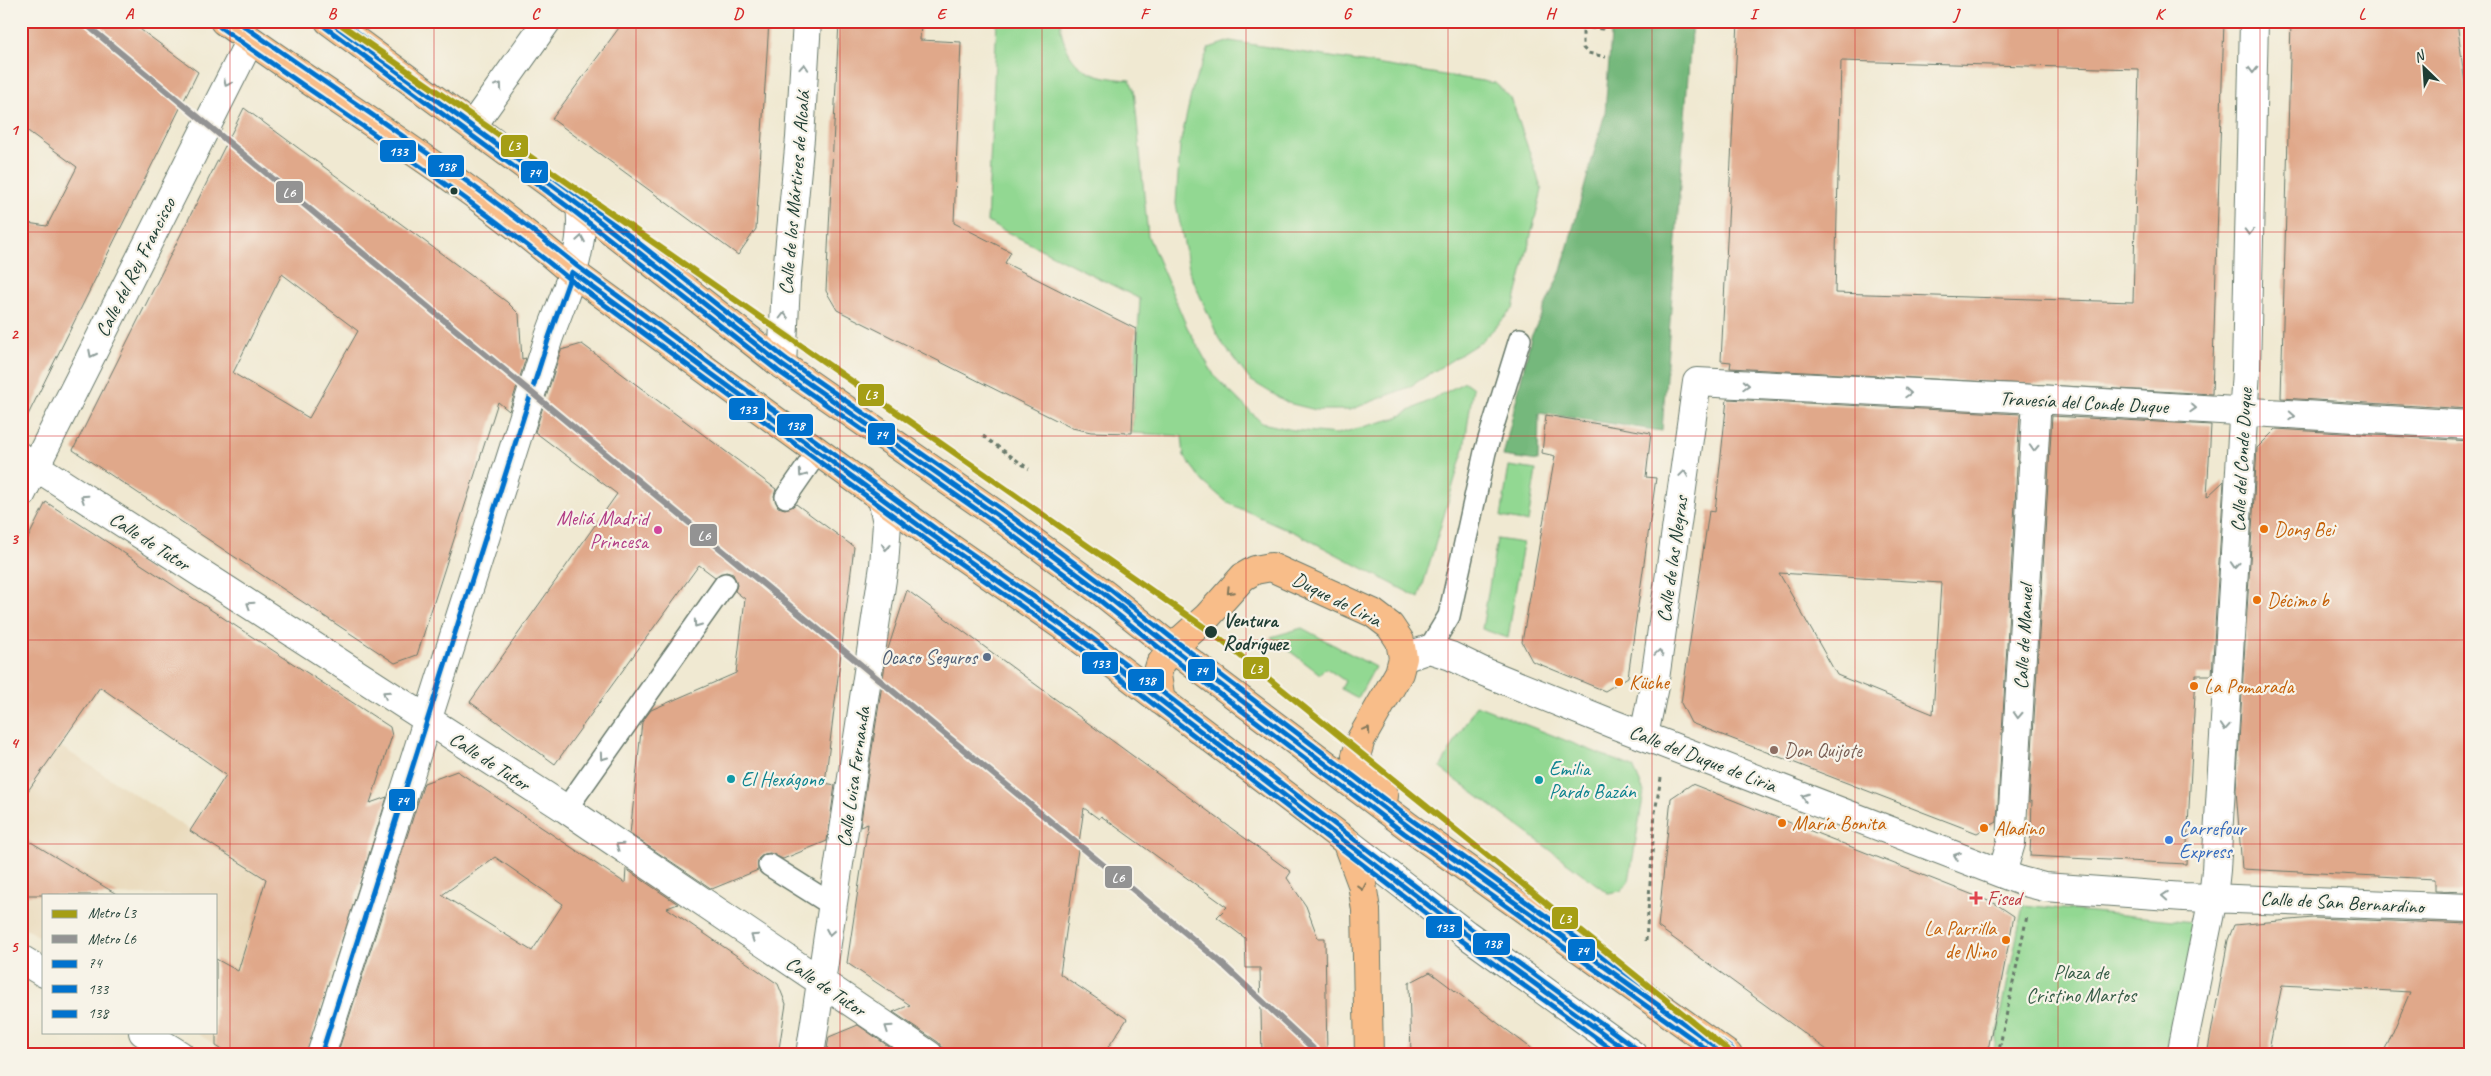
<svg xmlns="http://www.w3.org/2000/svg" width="2491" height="1076" font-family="Caveat,sans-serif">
<rect width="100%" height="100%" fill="#f7f3e8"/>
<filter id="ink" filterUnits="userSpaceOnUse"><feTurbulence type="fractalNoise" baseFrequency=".02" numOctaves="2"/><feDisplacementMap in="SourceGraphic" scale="10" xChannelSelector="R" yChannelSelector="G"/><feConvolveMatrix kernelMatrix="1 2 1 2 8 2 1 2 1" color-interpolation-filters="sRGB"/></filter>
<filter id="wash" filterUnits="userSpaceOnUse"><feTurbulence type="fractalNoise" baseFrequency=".0096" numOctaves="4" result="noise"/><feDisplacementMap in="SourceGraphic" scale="20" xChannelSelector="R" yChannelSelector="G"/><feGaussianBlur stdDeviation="1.12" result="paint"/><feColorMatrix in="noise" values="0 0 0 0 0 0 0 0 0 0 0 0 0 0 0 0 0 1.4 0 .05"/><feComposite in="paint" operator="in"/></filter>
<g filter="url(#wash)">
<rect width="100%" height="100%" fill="#f0e9d2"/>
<path fill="#e9d9ba" d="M60,746L332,922L231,1055L195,1032H216V895H44V940L21,926V802Z"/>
<path fill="#92d892" stroke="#588a63" d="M997,21H1061C1060,30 1062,36 1065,44C1076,74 1102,78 1130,80L1134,90L1148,236L1187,327L1215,377L1262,423L1293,430L1337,434L1396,418L1465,382L1473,388L1464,449L1419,598L1298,534L1228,503L1203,482L1184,456L1182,436L1132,433L1140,299L987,222Z
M1230,41L1495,83L1511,98L1542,190L1513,309L1482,341L1409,387L1350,410H1316L1288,403L1250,380L1219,339L1190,273L1176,204L1180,145L1193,86L1209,48Z
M1509,466L1536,470L1528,522L1501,517Z
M1497,539L1523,543L1508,638L1482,629Z
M1302,628L1375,667L1358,698L1341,689L1345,681L1326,668L1320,674L1271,637Z
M1476,705L1633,767L1644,792L1629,881L1621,891L1608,893L1440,768Z
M2023,905L2203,923L2181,1055H1993Z"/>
<path fill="#75b87c" stroke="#4a7a58" d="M1612,21H1692L1662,431L1539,413L1538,461L1503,456L1531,337L1561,271L1605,113Z"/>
<g id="blocks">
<path fill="#e0a88a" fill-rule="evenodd" d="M21,21H129L198,72L21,429V222L47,226L77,167L21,126Z
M624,21H769L756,229L738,255L552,119Z
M839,21H921L920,40L961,42L954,223L1011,252L1005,263L1136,329L1132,433L1091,432L1072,428L837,310L826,291Z
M1738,21H2224L2212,394L1730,368L1731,362L1721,361ZM1841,61L2139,69L2133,302L1835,293Z
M2291,21H2457L2470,125V409L2281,398Z
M244,108L507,302L519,314L522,359L526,358L509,411L498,402L417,655L395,663L73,450ZM282,274L358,331L309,418L233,373Z
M582,344L776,489L774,496L778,507L785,509L796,504L854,547L825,783L835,785L827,841L783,859L770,853L764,854L758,859V870L712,889L630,834L642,722L651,710L736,673L745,599L735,591L737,585L733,574L726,572L715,577L699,565L555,764L470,702L617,494L535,432L561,350Z
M1727,399L2020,414L1997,822L1977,833L1691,723L1681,703L1709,511L1715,512ZM1779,573L1941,583L1933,714L1837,675Z
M1546,415L1651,433L1646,477L1656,478L1628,677L1605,691L1532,661L1522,642L1555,456L1542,453Z
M2052,416L2211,425L2207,497L2224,481L2212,675H2196L2186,864L2030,856L2032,801L2029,803Z
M2276,429L2470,441V892L2435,891V879L2242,869L2236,790L2257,448Z
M46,502L390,727L392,736L370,803L387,797L306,1055H231L216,1046V959L238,971L266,879L190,831L226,775L100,687L21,801V552Z
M907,590L1291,872L1287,878L1306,906L1318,938H1325L1327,1055H1262L1260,968H1246L1245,938L1217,917L1227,907L1101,816L1099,819L1084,808L1060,974L1127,1019L1103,1055H944L943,1048L938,1042L893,1012L910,1005L847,963L868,824L860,827L887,652Z
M457,771L625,883L626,869L678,904L667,908L778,984L786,1004L778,1055H337L424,783ZM495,857L563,904L532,951L442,895Z
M1692,784L1996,904L2014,916L1987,1055H1834L1658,927L1671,798Z
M21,836L118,895H21Z
M2313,918L2470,924V1055H2383L2410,992L2282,985L2268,1055H2207L2228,940L2234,925Z
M1430,972L1540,1055H1411L1409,983Z
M858,1025L901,1055H826L829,1037Z"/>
</g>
</g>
<g filter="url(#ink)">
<use href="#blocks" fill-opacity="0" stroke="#68796b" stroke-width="1"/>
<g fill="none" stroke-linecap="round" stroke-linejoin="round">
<defs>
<path id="service" d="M786,497L818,451
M1429,649L1449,616L1485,452L1520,339
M566,809L725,584
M769,865L834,906"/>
<path id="minor" d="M476,128L478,118L547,21
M21,457L566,809L929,1055
M21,495L250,40
M1403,658L1429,649L1451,656L1482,671L1613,724L2021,881L2044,887L2184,897L2470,908
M1644,735L1654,686L1697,382L2037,399L2470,425
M1346,841L1466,934L1633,1055
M2002,873L2011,843L2037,399
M21,959L44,973
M143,1032L180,1055
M321,1055L549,337C564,295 586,252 580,206
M810,1055L884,566L887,523L882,498
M2181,1055L2213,898L2216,870L2246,370L2254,21"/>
<path id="tertiary" d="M782,365L786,283L800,138L807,21"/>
<path id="primary" d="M224,21C340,105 464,178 572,272L932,535L1071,632L1346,841L1362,884L1366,910L1369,1055
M329,21L580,206L782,365L997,515L1103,593L1172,648L1409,827L1728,1055
M1161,701L1157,675L1160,665L1172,648L1207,617L1243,577L1255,570L1271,567L1373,613L1390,626L1400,641L1403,658L1399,673L1361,739L1356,756L1370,782L1384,796"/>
</defs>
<use href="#service" stroke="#68796b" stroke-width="24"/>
<use href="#minor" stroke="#68796b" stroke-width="30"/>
<use href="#tertiary" stroke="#68796b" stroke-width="30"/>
<use href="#primary" stroke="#68796b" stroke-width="30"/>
<path stroke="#68796b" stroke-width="3" stroke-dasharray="4 4" stroke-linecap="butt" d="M1089,21H1098
M1600,21L1602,29L1583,27V48L1588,53L1606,57
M983,436L1029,469
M1646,941L1655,812L1661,778
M1998,1055L2027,916"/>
<use href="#service" stroke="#fff" stroke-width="21"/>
<use href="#minor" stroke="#fff" stroke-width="28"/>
<use href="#tertiary" stroke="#fff" stroke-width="28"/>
<use href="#primary" stroke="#f8bd89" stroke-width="28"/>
<defs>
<path id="bus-1" d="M329,21L580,206L782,365L997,515L1103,593L1172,648L1409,827L1728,1055
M321,1055L549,337L572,272L932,535L1071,632L1466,934L1633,1055"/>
<path id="bus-2" d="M220,27C337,110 457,187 568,278L928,541L1067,638L1461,940L1620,1055
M325,27L575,212L778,371L993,521L1098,599L1167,654L1404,833L1715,1055"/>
<path id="bus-3" d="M237,21C351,102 469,177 577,266L936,529L1076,626L1470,928L1637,1049
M342,21L584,200L786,359L1001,509L1107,587L1177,642L1413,821L1732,1049"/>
</defs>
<use href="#bus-1" stroke="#f7f3e8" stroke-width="9"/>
<use href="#bus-2" stroke="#f7f3e8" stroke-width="9"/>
<use href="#bus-3" stroke="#f7f3e8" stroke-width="9"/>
<use href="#bus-1" stroke="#0072ce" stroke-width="5"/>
<use href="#bus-2" stroke="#0072ce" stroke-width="5"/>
<use href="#bus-3" stroke="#0072ce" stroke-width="5"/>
<defs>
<path id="metro-1" d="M336,21L1211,632L1734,1055"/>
<path id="metro-2" d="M82,21L1217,959L1320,1055"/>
</defs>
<use href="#metro-1" stroke="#f7f3e8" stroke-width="10"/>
<use href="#metro-2" stroke="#f7f3e8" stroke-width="10"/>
<use href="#metro-1" stroke="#a59e15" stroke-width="6"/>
<use href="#metro-2" stroke="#939393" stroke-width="6"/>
</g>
<defs><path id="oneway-chevron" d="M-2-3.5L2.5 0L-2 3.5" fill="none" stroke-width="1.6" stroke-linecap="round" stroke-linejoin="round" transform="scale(1.25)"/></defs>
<g stroke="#8f9e9a">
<use href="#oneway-chevron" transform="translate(804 67) rotate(-86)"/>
<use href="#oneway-chevron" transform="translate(2253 70) rotate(91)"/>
<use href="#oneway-chevron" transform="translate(227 83) rotate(117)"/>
<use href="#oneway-chevron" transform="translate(499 86) rotate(-54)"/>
<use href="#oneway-chevron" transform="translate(2249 232) rotate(91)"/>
<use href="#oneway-chevron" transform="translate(581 239) rotate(-80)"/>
<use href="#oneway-chevron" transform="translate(784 316) rotate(-90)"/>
<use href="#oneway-chevron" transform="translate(92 354) rotate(117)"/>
<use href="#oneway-chevron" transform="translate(1746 385) rotate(3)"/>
<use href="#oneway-chevron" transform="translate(1908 393) rotate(3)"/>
<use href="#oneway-chevron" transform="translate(2193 408) rotate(3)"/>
<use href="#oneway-chevron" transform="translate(2292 416) rotate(3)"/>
<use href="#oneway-chevron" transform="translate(2034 448) rotate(93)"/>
<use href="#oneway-chevron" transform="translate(802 474) rotate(125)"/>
<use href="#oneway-chevron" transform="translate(1684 474) rotate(-82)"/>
<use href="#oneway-chevron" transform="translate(84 498) rotate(-147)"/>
<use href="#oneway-chevron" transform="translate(886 547) rotate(96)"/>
<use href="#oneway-chevron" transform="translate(2235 565) rotate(94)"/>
<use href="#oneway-chevron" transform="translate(250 605) rotate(-147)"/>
<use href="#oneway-chevron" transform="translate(697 624) rotate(125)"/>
<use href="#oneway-chevron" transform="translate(1659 653) rotate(-82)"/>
<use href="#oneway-chevron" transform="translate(386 694) rotate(-147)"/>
<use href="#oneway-chevron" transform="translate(2018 715) rotate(93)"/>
<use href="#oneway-chevron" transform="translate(2225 727) rotate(94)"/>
<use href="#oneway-chevron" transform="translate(603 757) rotate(125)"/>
<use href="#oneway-chevron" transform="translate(1805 797) rotate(-159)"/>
<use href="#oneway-chevron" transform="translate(619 846) rotate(-146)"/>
<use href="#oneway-chevron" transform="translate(1957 856) rotate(-159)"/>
<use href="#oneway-chevron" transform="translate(2165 896) rotate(-176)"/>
<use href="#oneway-chevron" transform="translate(830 932) rotate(100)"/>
<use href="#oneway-chevron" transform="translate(754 937) rotate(-146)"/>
<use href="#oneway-chevron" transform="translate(888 1028) rotate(-146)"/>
</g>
<g stroke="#81775a">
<use href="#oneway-chevron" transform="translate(1230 591) rotate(134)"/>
<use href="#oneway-chevron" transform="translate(1367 730) rotate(-56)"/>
<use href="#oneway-chevron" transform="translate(1362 887) rotate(78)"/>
</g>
</g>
<path fill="none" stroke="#d62828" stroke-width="1" stroke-opacity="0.55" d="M230,21V1055M434,21V1055M636,21V1055M840,21V1055M1042,21V1055M1246,21V1055M1448,21V1055M1652,21V1055M1855,21V1055M2058,21V1055M2260,21V1055M21,232H2470M21,436H2470M21,640H2470M21,844H2470"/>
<g fill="#1f3d34" stroke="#f7f3e8" stroke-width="2">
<circle cx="454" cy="191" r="4.5"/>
<circle cx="1211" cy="632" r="7"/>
</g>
<g fill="#e8710a" stroke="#f7f3e8" stroke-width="2">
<circle cx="2264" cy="529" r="5"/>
<circle cx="2257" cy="600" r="5"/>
<circle cx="1619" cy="682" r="5"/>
<circle cx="2194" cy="686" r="5"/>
<circle cx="1782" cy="823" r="5"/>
<circle cx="1984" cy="828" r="5"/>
<circle cx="2006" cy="940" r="5"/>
</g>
<circle fill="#d1479c" stroke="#f7f3e8" stroke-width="2" cx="658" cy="530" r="5"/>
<circle fill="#5c6f8a" stroke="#f7f3e8" stroke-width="2" cx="987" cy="657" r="5"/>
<circle fill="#8d6e63" stroke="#f7f3e8" stroke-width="2" cx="1774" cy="750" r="5"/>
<g fill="#0f9aa8" stroke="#f7f3e8" stroke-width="2">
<circle cx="731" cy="779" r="5"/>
<circle cx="1539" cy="780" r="5"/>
</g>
<circle fill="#3f7fe0" stroke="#f7f3e8" stroke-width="2" cx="2169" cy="840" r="5"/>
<path fill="#e0444e" stroke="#f7f3e8" stroke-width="2" d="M1973.5 890.5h5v5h5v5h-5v5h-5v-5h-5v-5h5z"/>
<g text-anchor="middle" stroke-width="4.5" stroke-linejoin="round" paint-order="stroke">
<g font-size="20" fill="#1f3d34" stroke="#f7f3e8">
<text transform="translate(794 193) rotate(-85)" y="7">Calle de los Mártires de Alcalá</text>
<text transform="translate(135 267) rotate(-63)" y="7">Calle del Rey Francisco</text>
<text transform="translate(2084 402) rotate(3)" y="7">Travesía del Conde Duque</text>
<text transform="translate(2241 460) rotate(-87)" y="7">Calle del Conde Duque</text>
<text transform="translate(150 541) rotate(33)" y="7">Calle de Tutor</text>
<text transform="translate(1672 559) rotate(-82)" y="7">Calle de las Negras</text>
<text transform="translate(1337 599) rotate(27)" y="7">Duque de Liria</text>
<text transform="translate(2023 637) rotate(-87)" y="7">Calle de Manuel</text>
<text transform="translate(1703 758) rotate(21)" y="7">Calle del Duque de Liria</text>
<text transform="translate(490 761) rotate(33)" y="7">Calle de Tutor</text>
<text transform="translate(853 777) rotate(-82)" y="7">Calle Luisa Fernanda</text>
<text transform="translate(2342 902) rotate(3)" y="7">Calle de San Bernardino</text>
<text transform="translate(826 986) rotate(34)" y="7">Calle de Tutor</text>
</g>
<g font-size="20" fill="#b23c85" stroke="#f7f3e8" text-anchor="end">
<text x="648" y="525">Meliá Madrid<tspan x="648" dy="23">Princesa</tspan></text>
</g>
<g font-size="20" fill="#c56008" stroke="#f7f3e8" text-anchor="start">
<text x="2274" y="536">Dong Bei</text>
<text x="2267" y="607">Décimo b</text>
<text x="1629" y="689">Küche</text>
<text x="2204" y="693">La Pomarada</text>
<text x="1792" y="830">María Bonita</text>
<text x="1994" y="835">Aladino</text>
<text x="1996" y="935" text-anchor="end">La Parrilla<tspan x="1996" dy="23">de Nino</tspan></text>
</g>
<g font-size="20" font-weight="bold" fill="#1f3d34" stroke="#f7f3e8" text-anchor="start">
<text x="1223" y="627">Ventura<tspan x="1223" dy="23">Rodríguez</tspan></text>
</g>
<g font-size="20" fill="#4e5e75" stroke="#f7f3e8" text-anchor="end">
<text x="977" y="664">Ocaso Seguros</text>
</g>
<g font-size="20" fill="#785e54" stroke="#f7f3e8" text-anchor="start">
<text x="1784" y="757">Don Quijote</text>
</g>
<g font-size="20" fill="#0d838f" stroke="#f7f3e8" text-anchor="start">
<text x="1549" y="775">Emilia<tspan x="1549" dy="23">Pardo Bazán</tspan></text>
<text x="741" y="786">El Hexágono</text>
</g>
<g font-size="20" fill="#366cbe" stroke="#f7f3e8" text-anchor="start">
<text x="2179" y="835">Carrefour<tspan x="2179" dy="23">Express</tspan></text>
</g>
<g font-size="20" fill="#be3a42" stroke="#f7f3e8" text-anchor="start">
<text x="1987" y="905">Fised</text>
</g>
<g font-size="20" fill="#365c47" stroke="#f7f3e8">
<text x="2081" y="979">Plaza de<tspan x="2081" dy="23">Cristino Martos</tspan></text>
</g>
</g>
<g stroke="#f7f3e8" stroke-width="2">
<rect x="500" y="134" width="29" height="24" rx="5" fill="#a59e15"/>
<rect x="379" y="139" width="38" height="24" rx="5" fill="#0072ce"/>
<rect x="427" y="154" width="38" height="24" rx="5" fill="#0072ce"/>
<rect x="520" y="160" width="29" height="24" rx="5" fill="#0072ce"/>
<rect x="275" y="180" width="29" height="24" rx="5" fill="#939393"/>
<rect x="857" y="383" width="28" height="24" rx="5" fill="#a59e15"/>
<rect x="728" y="397" width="38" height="24" rx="5" fill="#0072ce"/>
<rect x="776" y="413" width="38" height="24" rx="5" fill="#0072ce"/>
<rect x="867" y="422" width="29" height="24" rx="5" fill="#0072ce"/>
<rect x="689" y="523" width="29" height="24" rx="5" fill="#939393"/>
<rect x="1081" y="651" width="38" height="24" rx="5" fill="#0072ce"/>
<rect x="1242" y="656" width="28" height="24" rx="5" fill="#a59e15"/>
<rect x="1187" y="658" width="29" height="24" rx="5" fill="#0072ce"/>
<rect x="1127" y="668" width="38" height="24" rx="5" fill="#0072ce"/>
<rect x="388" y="788" width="28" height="24" rx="5" fill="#0072ce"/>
<rect x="1104" y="865" width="29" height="24" rx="5" fill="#939393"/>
<rect x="1551" y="906" width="28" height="24" rx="5" fill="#a59e15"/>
<rect x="1425" y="915" width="38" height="24" rx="5" fill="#0072ce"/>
<rect x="1472" y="932" width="39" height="24" rx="5" fill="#0072ce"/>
<rect x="1567" y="938" width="29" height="24" rx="5" fill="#0072ce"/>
</g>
<g font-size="14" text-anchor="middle" font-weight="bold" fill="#fff">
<text x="514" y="150">L3</text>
<text x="398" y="156">133</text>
<text x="446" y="171">138</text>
<text x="534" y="177">74</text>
<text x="289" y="197">L6</text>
<text x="871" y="399">L3</text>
<text x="747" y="414">133</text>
<text x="795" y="430">138</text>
<text x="881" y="439">74</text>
<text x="704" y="540">L6</text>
<text x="1100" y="668">133</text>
<text x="1256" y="673">L3</text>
<text x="1201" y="675">74</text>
<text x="1146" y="685">138</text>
<text x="402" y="805">74</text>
<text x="1118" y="882">L6</text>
<text x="1565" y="923">L3</text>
<text x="1444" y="932">133</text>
<text x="1492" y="948">138</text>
<text x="1582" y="955">74</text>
</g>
<rect width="2491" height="1076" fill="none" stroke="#f7f3e8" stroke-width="55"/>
<rect x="42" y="894" width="175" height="140" fill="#f7f3e8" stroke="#a1aaa0"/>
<rect x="52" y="910" width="25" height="8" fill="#a59e15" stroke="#a1aaa0"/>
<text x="88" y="918" font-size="15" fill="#1f3d34">Metro L3</text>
<rect x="52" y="935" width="25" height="8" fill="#939393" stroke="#a1aaa0"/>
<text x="88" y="944" font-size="15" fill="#1f3d34">Metro L6</text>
<rect x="52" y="960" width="25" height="8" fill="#0072ce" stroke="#a1aaa0"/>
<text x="88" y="968" font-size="15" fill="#1f3d34">74</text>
<rect x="52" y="985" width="25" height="8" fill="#0072ce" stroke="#a1aaa0"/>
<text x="88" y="994" font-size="15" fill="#1f3d34">133</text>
<rect x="52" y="1010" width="25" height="8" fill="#0072ce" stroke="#a1aaa0"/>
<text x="88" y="1018" font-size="15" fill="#1f3d34">138</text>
<g transform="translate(2424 68) rotate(335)" stroke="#f7f3e8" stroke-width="4" paint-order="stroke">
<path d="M0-4L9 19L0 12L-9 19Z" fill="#1f3d34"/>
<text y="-8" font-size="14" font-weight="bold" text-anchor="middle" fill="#1f3d34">N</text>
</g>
<rect x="28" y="28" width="2436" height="1020" fill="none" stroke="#d62828" stroke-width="2"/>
<g font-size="16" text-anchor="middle" font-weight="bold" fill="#d62828">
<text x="129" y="19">A</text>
<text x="332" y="19">B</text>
<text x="535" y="19">C</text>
<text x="738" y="19">D</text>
<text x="941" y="19">E</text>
<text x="1144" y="19">F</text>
<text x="1347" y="19">G</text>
<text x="1550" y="19">H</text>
<text x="1753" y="19">I</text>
<text x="1956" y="19">J</text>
<text x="2159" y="19">K</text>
<text x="2362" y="19">L</text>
<text x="14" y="135">1</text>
<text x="14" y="339">2</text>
<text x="14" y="544">3</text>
<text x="14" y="748">4</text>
<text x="14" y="952">5</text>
</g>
</svg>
